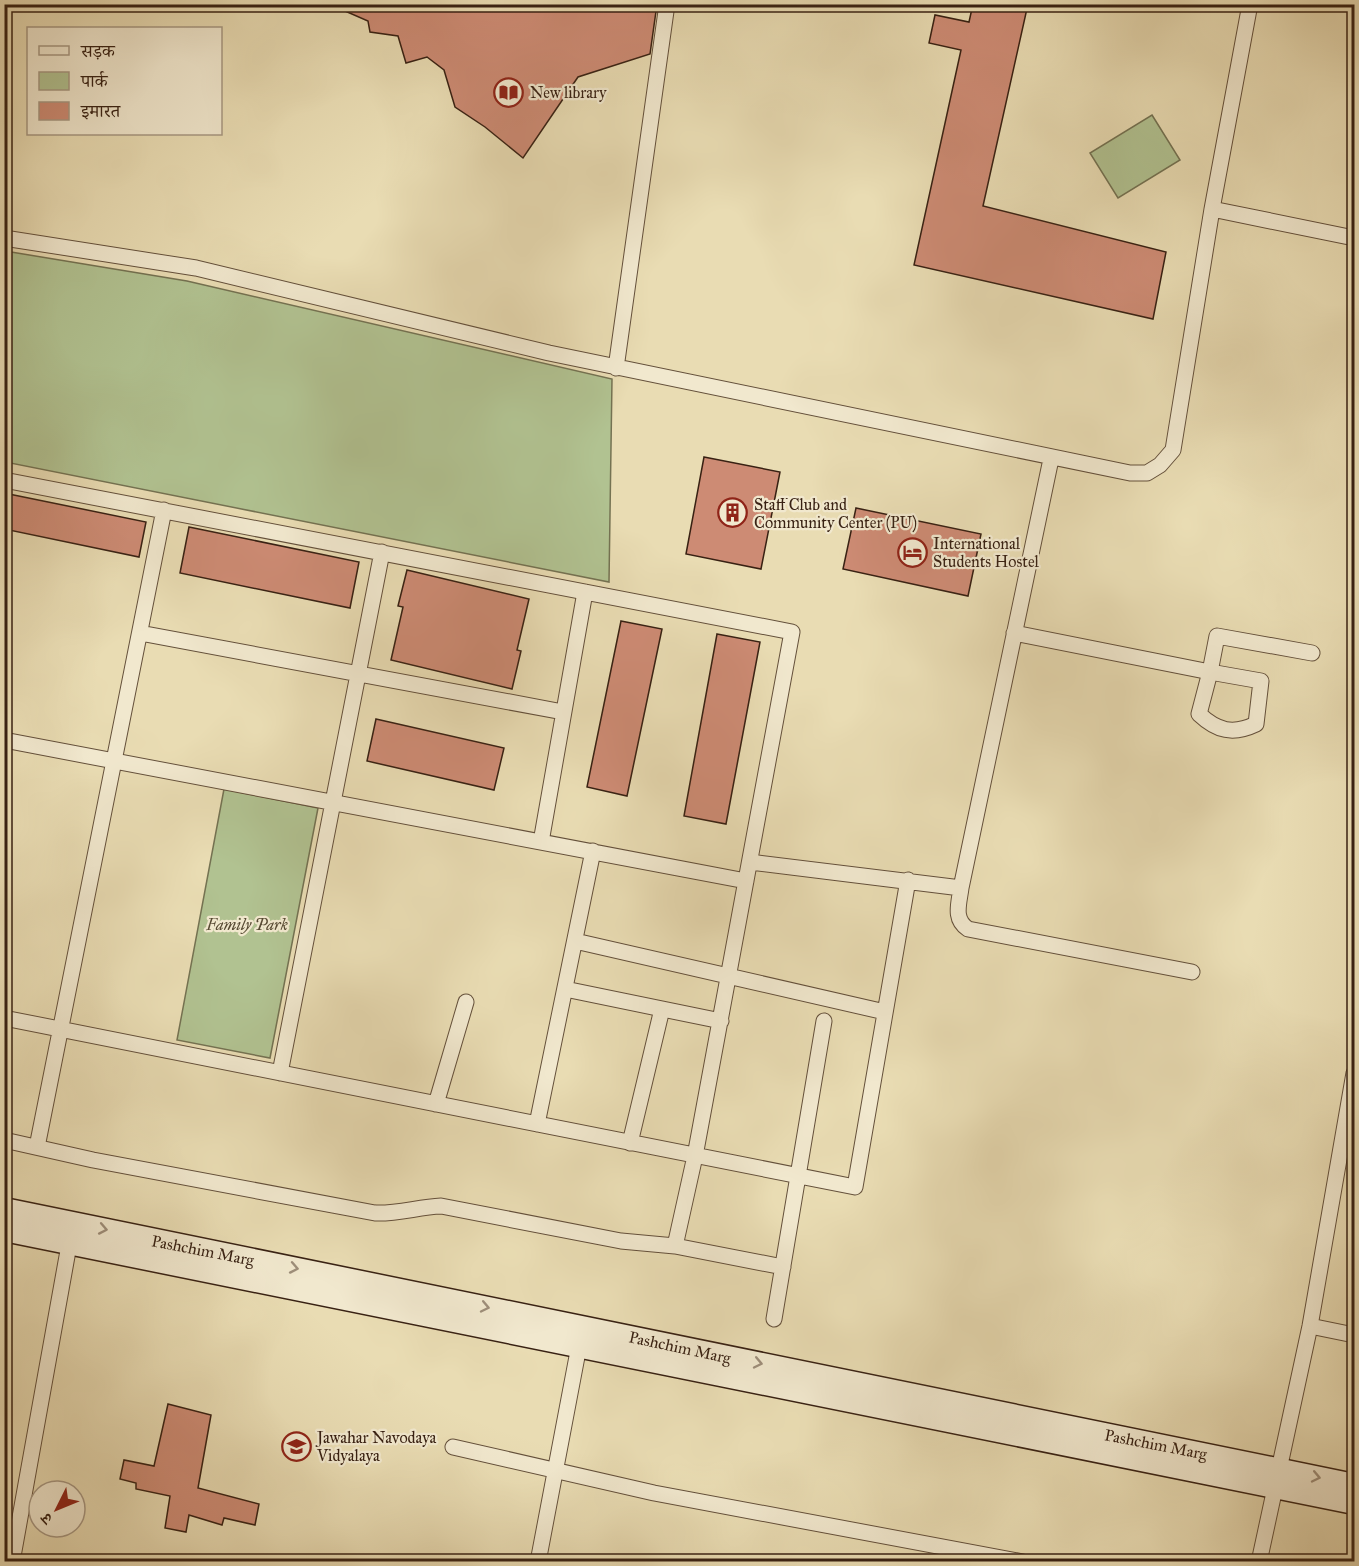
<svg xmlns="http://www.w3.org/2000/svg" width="1359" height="1566" font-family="'IM FELL Great Primer','Noto Serif Devanagari',serif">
<rect width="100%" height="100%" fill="#e9dcb3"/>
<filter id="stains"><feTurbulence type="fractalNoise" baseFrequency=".00333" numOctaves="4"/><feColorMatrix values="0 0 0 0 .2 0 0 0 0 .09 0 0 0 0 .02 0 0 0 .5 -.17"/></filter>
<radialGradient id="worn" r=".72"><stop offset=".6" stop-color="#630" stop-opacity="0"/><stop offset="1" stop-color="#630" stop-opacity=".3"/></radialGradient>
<path fill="#b1c291" stroke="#747252" stroke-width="1.5" d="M1152,115L1180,160L1118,198L1090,153Z
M5,251L187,281L612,379L609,582L5,462Z
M224,789L318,808L270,1058L177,1040Z"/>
<path fill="#cd8b74" stroke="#382113" stroke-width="1.5" d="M329,4H657L650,54L578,77L523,158L485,127L455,107L444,70L427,57L406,63L398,36L370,32L368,21Z
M973,4H1028L983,206L1166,252L1153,319L914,265L961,50L929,43L935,15L969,22Z
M704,457L780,472L761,569L686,554Z
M4,493L146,522L139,557L4,529Z
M856,508L981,534L968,596L843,569Z
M189,527L359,562L350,608L180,573Z
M407,570L529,599L517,650L521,651L512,689L391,660L403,607L398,606Z
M621,621L662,629L627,796L587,787Z
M717,634L760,642L726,824L684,816Z
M376,719L504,748L494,790L367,761Z
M168,1404L211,1415L198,1488L259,1504L255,1525L224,1518L222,1525L189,1515L186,1532L165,1528L170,1496L136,1489V1483L120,1479L124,1460L154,1466Z"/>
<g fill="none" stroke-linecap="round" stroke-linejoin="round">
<defs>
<path id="minor" d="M1250,4L1212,209L1354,238
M4,238L196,268L549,353L1130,473H1147L1160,465L1173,450L1212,209
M616,368L667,4
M4,480L792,632L695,1156L675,1246
M140,633L563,712
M1014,633L1210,672L1217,636L1312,653
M1210,672L1261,681L1256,724C1233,735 1217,731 1199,714Z
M4,740L746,881
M541,842L585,592
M750,862L961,888L1051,459
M961,888C959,904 953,919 968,929L1192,972
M575,941L885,1012
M565,989L721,1021
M4,1018L855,1187L908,880
M280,1073L382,552
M436,1104L466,1002
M537,1124L593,851
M4,1140L93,1160L375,1213C398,1214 418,1207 441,1206L621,1241L675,1246L783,1267
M630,1143L662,1009
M37,1147L164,510
M774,1319L824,1021
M1310,1326L1354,1335
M453,1447L654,1493L1023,1562
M12,1562L71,1234
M538,1562L579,1346
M1259,1562L1310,1326L1354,1073"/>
<path id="secondary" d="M4,1209L1354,1485
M4,1230L1354,1503"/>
</defs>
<use href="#minor" stroke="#64503b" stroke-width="17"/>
<use href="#secondary" stroke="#382113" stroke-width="25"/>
<use href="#minor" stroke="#f1e8ce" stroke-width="15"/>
<use href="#secondary" stroke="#f1e8ce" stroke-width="22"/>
</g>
<defs><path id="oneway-chevron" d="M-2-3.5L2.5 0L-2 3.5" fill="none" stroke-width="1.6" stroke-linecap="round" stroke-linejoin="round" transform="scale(1.5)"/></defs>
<g stroke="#9e8e7a">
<use href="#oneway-chevron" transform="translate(103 1229) rotate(11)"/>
<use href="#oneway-chevron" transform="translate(294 1268) rotate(11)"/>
<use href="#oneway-chevron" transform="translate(485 1307) rotate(12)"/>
<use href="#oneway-chevron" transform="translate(758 1363) rotate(12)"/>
<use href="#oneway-chevron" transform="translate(1316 1477) rotate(12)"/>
</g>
<defs>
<symbol id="library-ring" viewBox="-11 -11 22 22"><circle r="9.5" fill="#f1e8ce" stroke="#8f2418" stroke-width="1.5"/><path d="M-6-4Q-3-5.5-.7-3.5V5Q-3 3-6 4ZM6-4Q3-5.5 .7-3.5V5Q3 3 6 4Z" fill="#8f2418"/></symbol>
<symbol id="building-ring" viewBox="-11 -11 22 22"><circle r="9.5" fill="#f1e8ce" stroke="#8f2418" stroke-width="1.5"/><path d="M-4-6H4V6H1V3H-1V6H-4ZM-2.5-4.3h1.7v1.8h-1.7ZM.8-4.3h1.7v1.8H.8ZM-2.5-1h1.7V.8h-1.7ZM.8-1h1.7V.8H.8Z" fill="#8f2418"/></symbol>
<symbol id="hotel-ring" viewBox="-11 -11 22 22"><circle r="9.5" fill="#f1e8ce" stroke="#8f2418" stroke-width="1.5"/><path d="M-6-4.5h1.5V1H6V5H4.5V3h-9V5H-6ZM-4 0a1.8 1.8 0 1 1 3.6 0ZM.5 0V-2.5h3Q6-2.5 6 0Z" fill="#8f2418"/></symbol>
<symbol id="school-ring" viewBox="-11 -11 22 22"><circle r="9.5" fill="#f1e8ce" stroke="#8f2418" stroke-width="1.5"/><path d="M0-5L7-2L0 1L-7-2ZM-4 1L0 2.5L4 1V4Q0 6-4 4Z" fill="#8f2418"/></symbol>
</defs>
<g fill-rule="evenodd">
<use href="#library-ring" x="492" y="76" width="33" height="33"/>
<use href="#building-ring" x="716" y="496" width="33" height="33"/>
<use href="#hotel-ring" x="896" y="536" width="33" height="33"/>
<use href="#school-ring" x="280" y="1430" width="33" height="33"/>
</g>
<g text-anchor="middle" stroke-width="4.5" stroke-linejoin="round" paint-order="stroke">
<g font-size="16" fill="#382113" stroke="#f1e8ce" text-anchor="start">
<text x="530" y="98">New library</text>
<text x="754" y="510">Staff Club and<tspan x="754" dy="18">Community Center (PU)</tspan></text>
<text x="933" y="549">International<tspan x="933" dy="18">Students Hostel</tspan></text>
<text x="317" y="1443">Jawahar Navodaya<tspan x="317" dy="18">Vidyalaya</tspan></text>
</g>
<g font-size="16" font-style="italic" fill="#564932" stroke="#f1e8ce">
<text x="247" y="930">Family Park</text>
</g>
<g font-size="16" fill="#382113" stroke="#f1e8ce">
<text transform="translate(203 1250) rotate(11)" y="6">Pashchim Marg</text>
<text transform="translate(680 1347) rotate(12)" y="6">Pashchim Marg</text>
<text transform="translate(1156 1444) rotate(11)" y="6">Pashchim Marg</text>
</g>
</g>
<rect width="1359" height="1566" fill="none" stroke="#e9dcb3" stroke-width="24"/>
<rect x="6" y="6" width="1347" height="1554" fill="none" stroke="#382113" stroke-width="3"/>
<rect x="12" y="12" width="1335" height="1542" fill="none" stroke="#382113" stroke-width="1.5"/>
<rect x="27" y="27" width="195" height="108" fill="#f1e8ce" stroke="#a79883" stroke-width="1.5"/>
<rect x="39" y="46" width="30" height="9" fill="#f1e8ce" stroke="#a79883" stroke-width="1.5"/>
<text x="81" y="57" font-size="18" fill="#382113">सड़क</text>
<rect x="39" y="72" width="30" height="18" fill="#b1c291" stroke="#a79883" stroke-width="1.5"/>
<text x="81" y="87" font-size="18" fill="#382113">पार्क</text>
<rect x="39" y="102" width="30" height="18" fill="#cd8b74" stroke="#a79883" stroke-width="1.5"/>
<text x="81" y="117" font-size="18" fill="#382113">इमारत</text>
<g transform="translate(57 1509) rotate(227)"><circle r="28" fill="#f1e8ce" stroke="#a79883" stroke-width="1.5"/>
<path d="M0-4.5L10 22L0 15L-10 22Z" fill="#8f2418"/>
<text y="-9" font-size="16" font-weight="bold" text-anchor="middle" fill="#382113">उ</text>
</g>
<rect width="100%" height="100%" filter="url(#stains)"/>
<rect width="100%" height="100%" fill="url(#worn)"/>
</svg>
